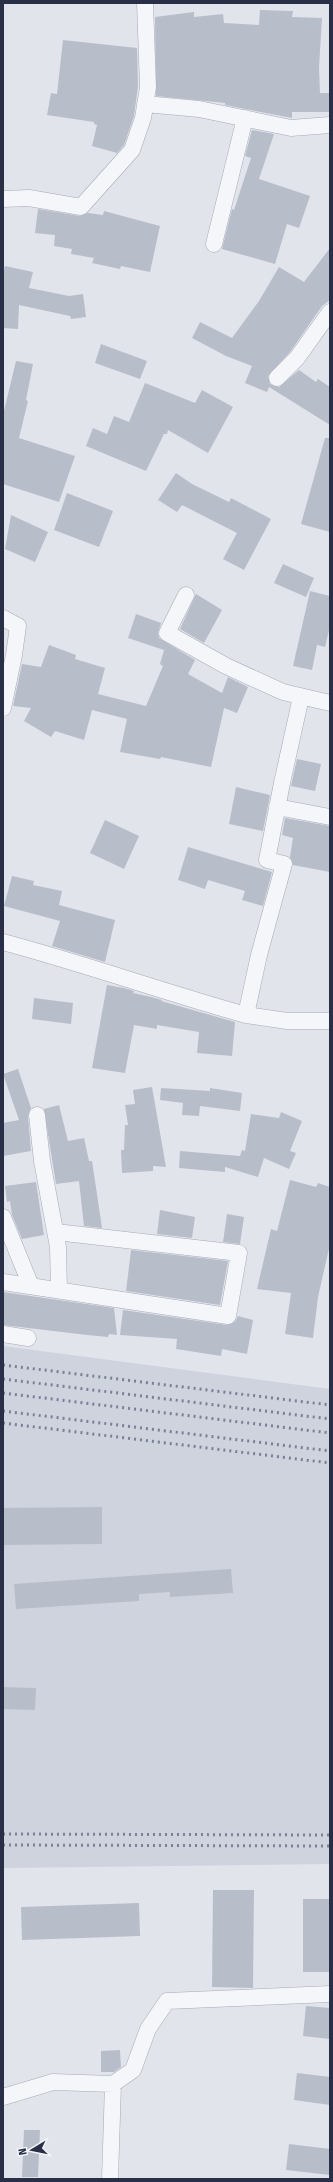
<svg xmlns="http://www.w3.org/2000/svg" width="333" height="2182" font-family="'Fira Sans Condensed',sans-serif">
<rect width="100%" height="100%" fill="#e2e4ec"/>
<path fill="#cfd3de" d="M3,1346L330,1389V1864L3,1868Z"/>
<path fill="#b8bdca" d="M260,10L293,11L292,17L322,18L319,68L320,93H330V112H292V118L225,105V103L156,96L155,17L194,12V17L223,14L224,23L259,25Z
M63,40L137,48L138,86L134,116L124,145L117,153L92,146L97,125L94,124V122L47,115L51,93L57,94Z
M252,130L274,134L259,179L310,196L299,228L287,224L275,264L222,249L232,209L234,210L251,158L245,156Z
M38,209L80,216L88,213L103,215L104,211L160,226L150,272L121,266L120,269L92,263L94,258L71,254L72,249L54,246L55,235L35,233Z
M330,248V300L322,306L290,352L268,376L270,384L279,387L299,370L316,382L318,379L330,387V425L269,387L267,392L245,383L252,366L226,356L192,338L200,322L232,338L259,301L279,267L304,282Z
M5,266L33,272L29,288L69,296L83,294L86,317L71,319L70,316L19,305L18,329L3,328V274Z
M101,344L147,361L140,379L95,363Z
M16,361L33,364L26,400L28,401L19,438L75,456L59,502L3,484V415Z
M145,383L195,403L202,390L233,407L208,453L168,430L167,434H164L146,471L86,446L93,428L107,434L114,416L129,422Z
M325,438H330V532L301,524Z
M176,473L192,484L229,502L231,498L271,519L244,570L223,559L237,533L182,505L177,512L158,500Z
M67,493L113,511L99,547L54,530Z
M11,515L48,532L35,562L5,549Z
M283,564L314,578L306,597L274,583Z
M310,591L330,596V626L325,647L317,645L312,670L293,666Z
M196,594L222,610L204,643L180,629Z
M136,614L161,623L158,633L159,638L195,660L188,674L222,693L228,677L248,687L237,713L224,708L211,767L161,757L160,759L120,752L127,719L92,710L84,740L55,731L51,737L24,721L31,708L13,706L22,664L41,667L49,645L76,655L75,659L105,668L98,694L146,706L163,666L160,664L164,650L128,638Z
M297,759L321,764L315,791L291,786Z
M236,787L270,795L263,831L229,824Z
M285,818L330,826V872L293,865L290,857L293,838L282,835Z
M105,820L139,836L124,869L90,853Z
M188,847L272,872L263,906L242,900L245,891L208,880L205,889L178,880Z
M12,876L34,881L33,885L62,891L59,905L115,920L105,962L52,946L60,921L4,906Z
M107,985L124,988L134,991L133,993L151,997L162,1000L161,1001L235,1022L232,1056L197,1053L199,1032L157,1025V1029L134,1025L125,1073L92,1068Z
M34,998L73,1003L71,1024L32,1019Z
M18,1069L31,1108L28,1116L31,1151L3,1156V1123L19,1120L3,1074Z
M152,1087L166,1167L153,1166V1171L122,1173L121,1150H124L125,1125H128L125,1105L135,1104L133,1090Z
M161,1088L210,1091V1088L242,1093L240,1111L200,1106L199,1116L182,1115L183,1103L160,1100Z
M59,1105L68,1141L84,1138L89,1161H92L102,1228L84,1226L79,1181L56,1184L44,1109Z
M281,1112L302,1121L290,1151L296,1153L289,1169L264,1158L258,1177L225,1167V1172L179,1168L180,1151L240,1156L242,1150L245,1151L251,1114L279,1118Z
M290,1180L316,1187L318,1183L330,1187V1244L318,1297L313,1338L285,1334L291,1293L257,1289L271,1229L277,1231Z
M36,1182L44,1235L22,1239L12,1215L10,1201L7,1202L5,1186Z
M160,1210L195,1217L192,1238L157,1234Z
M227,1214L244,1217L240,1244L223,1242Z
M131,1250L228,1261L220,1305L126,1291Z
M3,1292L114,1308L117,1335L109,1334L108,1337L87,1335L3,1325Z
M123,1310L227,1325L235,1322L238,1316L253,1320L247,1354L222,1349L221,1356L176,1349L177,1339L120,1335Z
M102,1507V1544L3,1545V1508Z
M231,1569L233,1593L170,1597V1592L139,1594V1601L16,1609L14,1584Z
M3,1687L36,1688L35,1710L3,1709Z
M213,1890H254L253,1988L212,1987Z
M303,1899H330V1972H303Z
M139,1903L140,1936L22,1940L21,1907Z
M306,2006L330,2008V2039L303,2036Z
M120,2050L121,2067L114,2072H101V2051Z
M297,2073L330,2077V2105L294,2100Z
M24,2130H40L38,2177H22Z
M289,2144L330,2149V2175L286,2170Z"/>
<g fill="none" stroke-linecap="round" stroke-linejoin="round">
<defs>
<path id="street" d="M145,104L199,109L291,128L330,125
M3,199L29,198L81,207L132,150L143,118L148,87L145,3
M214,244L245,118
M277,378L297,358L330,312
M186,595L167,633L226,666L283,692L330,703
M3,618L18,626L14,655L3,708
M301,697L282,783L267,860L284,864L259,955L246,1015L287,1021H330
M277,807L330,817
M3,942C85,964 164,992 246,1015
M37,1115L42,1161L58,1247L59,1290
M3,1217L31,1286
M3,1282L228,1316L239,1253L56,1232
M3,1334L28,1338
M3,2097L53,2082L113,2084L133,2070L148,2029L167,2001L330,1994
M110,2179L113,2084"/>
</defs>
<use href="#street" stroke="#a6aab7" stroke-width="17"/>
<use href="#street" stroke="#f5f6f9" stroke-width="16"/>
<path stroke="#798197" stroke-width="3" stroke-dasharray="2 4" stroke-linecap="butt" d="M3,1365L330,1405
M3,1379L330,1419
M3,1393L330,1433
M3,1411L330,1451
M3,1423L330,1463
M3,1834L330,1835
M3,1845L330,1846"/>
</g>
<rect width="333" height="2182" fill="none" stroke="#282f46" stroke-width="8"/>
<g transform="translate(32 2150) rotate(260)" stroke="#f2f4f9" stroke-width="3" paint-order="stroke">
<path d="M0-3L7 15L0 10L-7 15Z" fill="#282f46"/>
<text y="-6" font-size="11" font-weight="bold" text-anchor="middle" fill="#282f46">N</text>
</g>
</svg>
